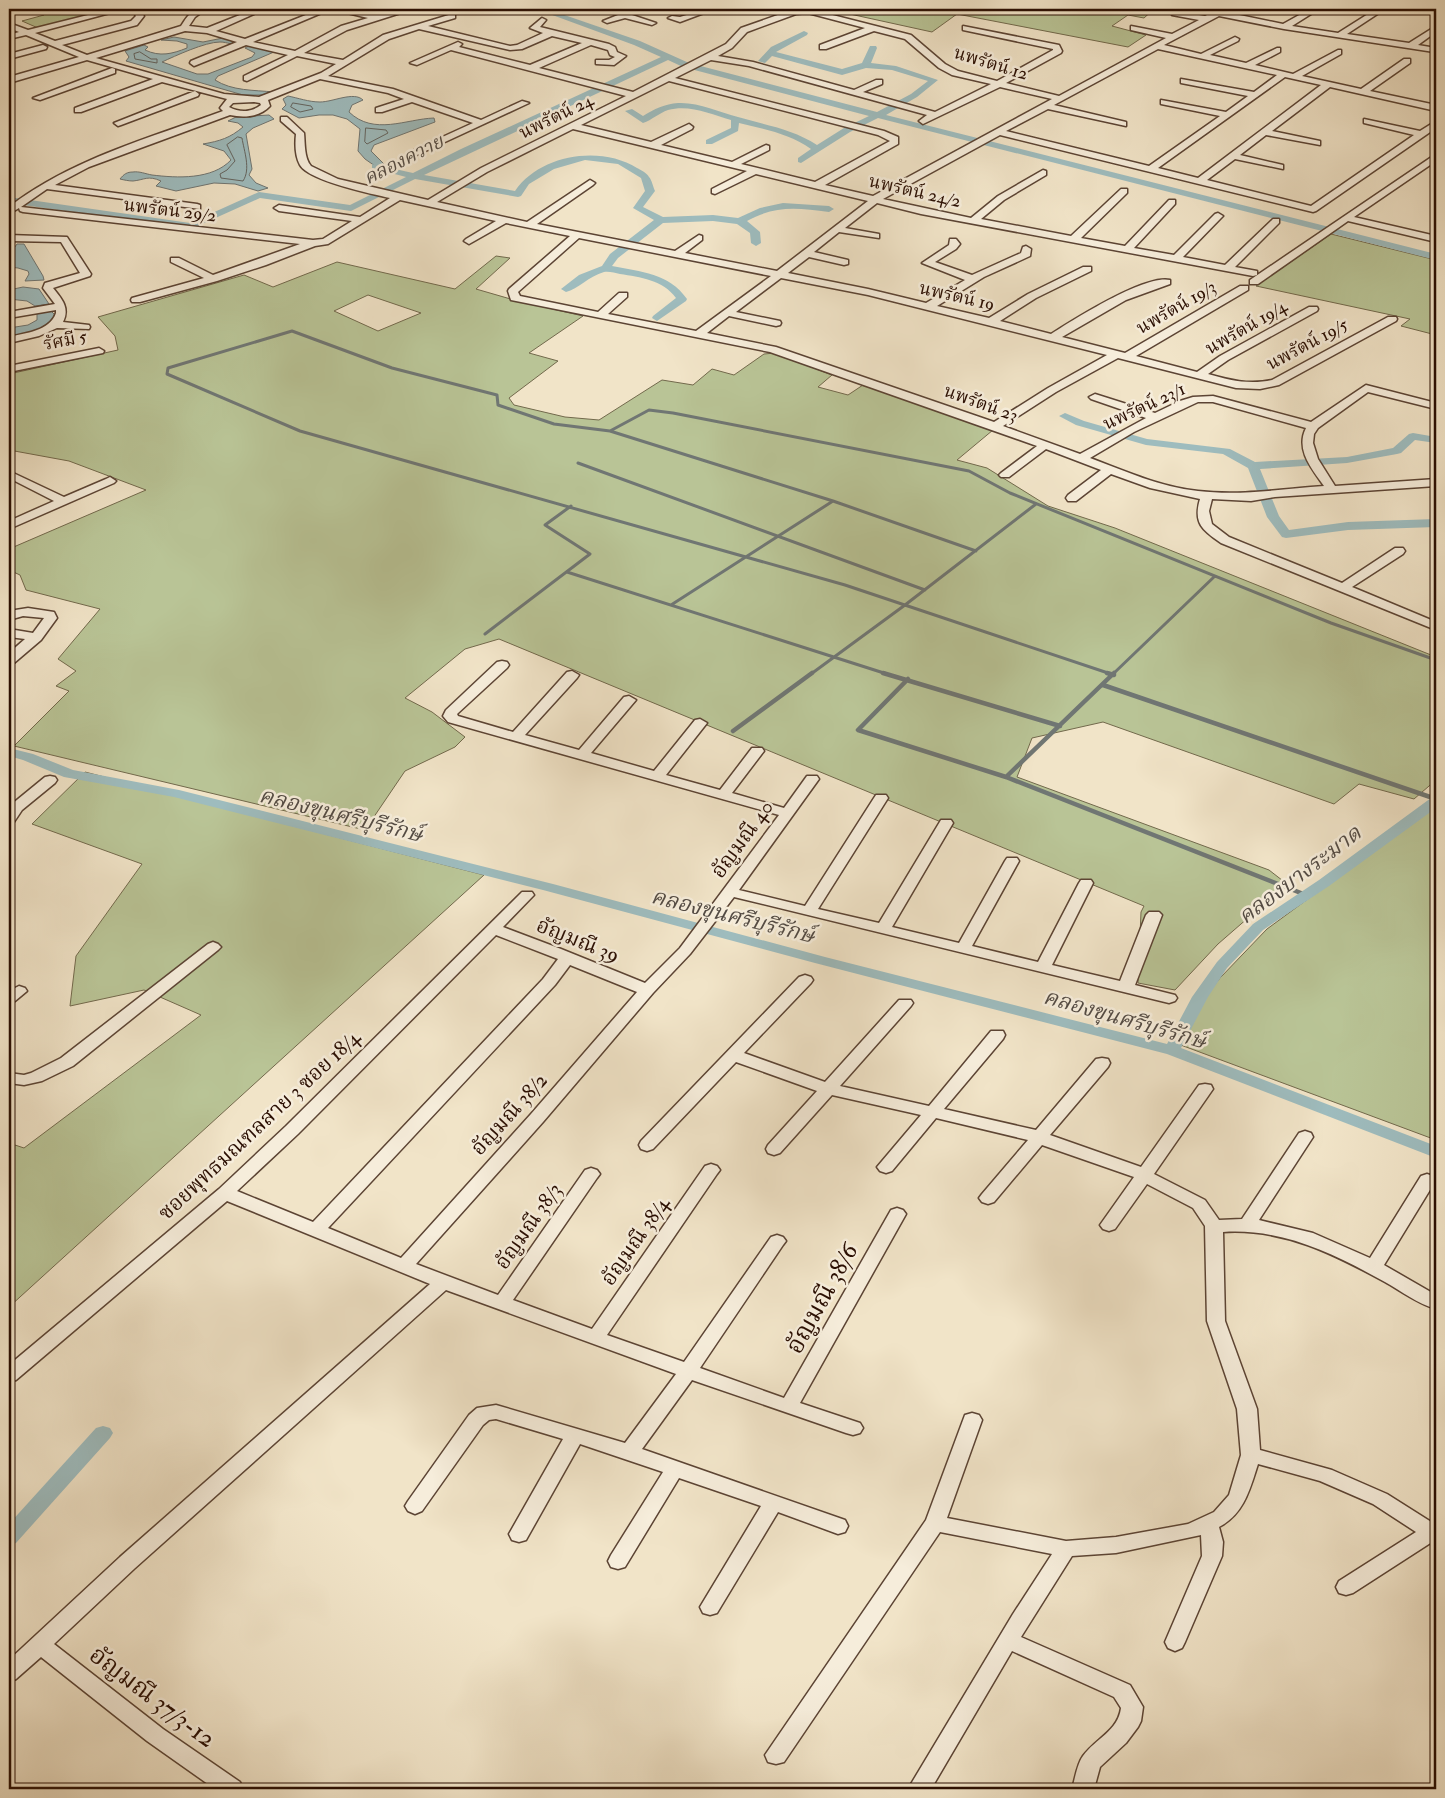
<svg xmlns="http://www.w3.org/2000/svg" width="1445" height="1798" font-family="'IM FELL Double Pica','Noto Serif Thai',serif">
<rect width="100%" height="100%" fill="#f1e4c8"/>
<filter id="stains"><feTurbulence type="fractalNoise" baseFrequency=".004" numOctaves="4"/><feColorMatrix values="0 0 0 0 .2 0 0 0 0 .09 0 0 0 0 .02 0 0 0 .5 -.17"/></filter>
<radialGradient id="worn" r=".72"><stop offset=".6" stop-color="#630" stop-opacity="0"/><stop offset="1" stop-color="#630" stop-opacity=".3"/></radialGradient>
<path fill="#b9c496" stroke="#72694c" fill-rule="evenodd" d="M27,9H116L38,28L22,21L44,15Z
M827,9H1154L1144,18L1128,15L1112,26L1146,35L1128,47L957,14L932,32Z
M1331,234L1436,260V335L1401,326L1410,319L1256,286Z
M496,256L510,258L476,289L514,300L583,316L529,353L558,361L509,398L514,405L565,417L599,420L662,380L693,385L712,369L734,375L764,354L775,353L832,375L818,387L848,395L863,385L993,430L957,460L987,468L1048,506L1115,528L1436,657V780L1414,799L1359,784L1334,804L1103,722L1032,738L1017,777L1269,870L1287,884L1218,944L1175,990L1138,983L1141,912L1144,906L499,639L465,649L405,698L432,712L465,737L455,747L405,771L365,830L14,746L69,691L56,686L76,671L58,659L100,609L26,590L20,575L9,570V549L146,490L69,461L9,450V374L118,350L115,336L98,317L244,275L273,287L337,262L455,289ZM368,295L421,313L378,331L334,311Z
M85,772L484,875L9,1307V1143L24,1148L201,1015L144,990L70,1006L76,956L142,864L32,824Z
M1436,805V1140L1170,1041L1220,978L1267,929Z"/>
<path fill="#9ebcbe" stroke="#707673" d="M174,37L203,42L223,38L240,43C232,46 228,42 220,42C205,42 175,56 162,62L197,74H208L252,57L255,53L245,48L249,46L274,52L218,76L215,80C232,91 254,90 274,92L265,95H243L126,61L129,57L125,51L144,45L148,47L145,50C160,57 172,54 187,48V44L177,41L161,40Z
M288,96C298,98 309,102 320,102C333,102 354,91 363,100L352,105L349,112C374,136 406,119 434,118L435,122L374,145L371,151L385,165L375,166L365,159L358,151L360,129L347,119L333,115H319L299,118L282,109L286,105L283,99Z
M269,115L274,119L253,128L246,134L252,169L249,175L256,183L268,188L258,191L235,184L214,183L176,191L156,186L161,181C148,175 144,180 133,181C129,181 124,180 120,179C124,174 127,172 133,172C139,171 146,174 152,175C177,178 212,180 231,160L224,151L203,144C220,141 230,138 243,127L238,123L228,121L236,117Z
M17,244H24L43,276L44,280L25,281L29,274L28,271L18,268L9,267V255Z
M23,287L39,289L49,304L35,306L27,301L9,299V290Z
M51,311L55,315C51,332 23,335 9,338V328L28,325L37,320V313Z"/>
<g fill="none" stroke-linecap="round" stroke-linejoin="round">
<path stroke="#646560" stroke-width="1" d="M140,52L151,59H157V63L135,59L134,54Z
M293,103L311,106L313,109L300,112L291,107Z
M366,128L386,130L388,133L367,144L365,142Z
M238,137L242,138C244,151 251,169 243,181L221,178L220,174L227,170L235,161L227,145Z"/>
<path stroke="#707673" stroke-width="3" d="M610,431L833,501
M578,463L925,590
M567,572L887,674
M671,605L833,501L976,551
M485,634L590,554L545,525L571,506
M811,674L905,605L1036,504
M1111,674L845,585L300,431L167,374L168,368L292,331L392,368L497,395L498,405L554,424L610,431L649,410L673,413L969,471L1010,493L1331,623L1436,660
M1113,674L1215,576"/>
<path stroke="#707673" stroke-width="4.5" d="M883,673L1060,726
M1107,673L1114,675
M908,679L858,730L1006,777L1306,895
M1103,685L1436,799
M733,731L812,673
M1006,777L1114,673"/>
<path fill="#9ebcbe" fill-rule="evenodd" d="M536,9H547L640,41L689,63L877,112L911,94L928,81L892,70L866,68L842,75L772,56L765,63L758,61L771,47L804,31L808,33L807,35L776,52L842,69L862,63L870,46H876L877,48L871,63L896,66L938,80L917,97L886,115L1436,254V260L878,118L850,132L801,163L798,162V158L811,149C790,134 764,129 739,123L738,131L712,144H706V140L731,128V120C711,114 689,104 668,110C659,113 652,120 643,123L625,111L632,109L643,116C654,109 665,104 678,103C699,102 718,112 738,117C765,125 793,129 817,145L844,128L869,116L683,67L668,60L424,175L515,191C540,154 601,145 637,168C641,170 647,173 649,177C652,180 653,187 655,191L643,207L663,217L713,215L738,218L760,208L783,203L829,206L834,209L829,212C797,208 776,205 747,221L760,232L761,243L756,246L751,243L750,233L737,224L713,221L663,223L618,258L612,266C641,272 669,273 687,299L686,301L657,321L652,318L653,316L676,298C663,280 640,277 620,274C615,273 609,271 604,272C589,276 578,289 566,292L561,289L579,275L602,266L610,254L654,220L633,208L645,191L641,178L618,164L585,160L554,169L529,184L521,196L518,197L415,179L351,211L260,198L191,229L9,203V197L190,223L259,192L350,205L406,177L372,168V164L413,173L461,149L661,57L634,45Z
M1065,413L1084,421L1147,439L1230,449L1255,462L1347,457L1393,448L1409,434L1413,433L1436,437V443L1415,440L1401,453L1397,454L1347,463L1260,469L1279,516L1289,530L1348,522L1436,519V527L1348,530L1286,538L1282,537L1267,517L1248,468L1223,454L1146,445L1076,425L1059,416Z
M9,748L33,754L73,770L179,790L553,884L825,957L1167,1044L1192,997L1217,962L1253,924L1319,880L1431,798L1436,797V808L1329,886L1263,930L1227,968L1208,997L1181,1048L1436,1146V1158L1167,1054L815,963L543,890L174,797L64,777L23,760L9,756Z
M103,1426L110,1428L113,1433L110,1438L16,1543L9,1545V1524L96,1428Z"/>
<defs>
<path id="minor" d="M112,9H125L35,33L55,41L131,21L136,16L131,9H139L144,16L137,25L62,45L87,55L181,26C188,15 192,8 206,9L195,17L189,26L207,28L255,9H265L216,31L245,39L321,9H331L253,42L295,51L341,26L368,18L339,11L338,9C351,9 367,16 377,15C387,14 396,9 408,9L407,11L347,30L304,53L343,60L383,35L452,14H455V18L428,26L510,46L517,45L543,33L530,28L542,18L546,20L540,27L609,44L615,47L617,52L626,56L614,65L596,64V60H609L615,57L610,55L608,50L591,45L539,68L633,92L726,44L741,28L792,10L809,9L911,35L945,64L958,71L997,81L1053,50V49L963,30V26L1059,45L1062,51L1061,53L1006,83L1059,96L1166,38L1131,30V26L1172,34L1199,20L1172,15V11H1175L1205,16L1220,9H1229L1225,12L1283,24L1310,9H1319L1292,26L1338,33L1376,9H1385L1347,34L1409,43L1436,26V32L1418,45L1436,48V52H1434L1284,29L1219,16L1164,45L1201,54L1235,37L1239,39L1238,41L1210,55L1246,63L1277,48H1280V52L1255,65L1293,74L1338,50H1341V54L1302,76L1361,89L1404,59H1410V63L1370,91L1436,105V111L1330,87L1272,131L1320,141V145L1266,135L1240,155L1283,165V169L1235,159L1207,180L1311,206L1414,135L1364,123V119L1420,131L1436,121V128L1316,211L1313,212L1000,135L883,199L971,218L998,196L1043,170L1046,171V175L1004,200L981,219L1071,236L1121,189H1127V193L1081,238L1125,246L1169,200H1175V204L1134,248L1174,255L1215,214L1218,213L1223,216L1221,218L1183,257L1225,265L1273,219H1279V223L1235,267L1257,271V275L1253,276L921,214L877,203L845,228L879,234V238L839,232L814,252L848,260V264L844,265L809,257L788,273L868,289L926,303L965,280L922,263L949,245L950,239H956L960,244L956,249L935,262L972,275L1021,253L1023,247L1026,246L1031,249L1030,256L984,277L937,306L989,318L1028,294L1083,267H1091V271L1036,298L1000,321L1051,334C1073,320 1145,274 1170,280V284L1126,300L1062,337L1125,353L1240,286H1248V290L1136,356L1197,372L1220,356L1309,307H1317L1318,309L1317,311L1228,360L1208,374C1229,380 1249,385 1272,380L1388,317H1396L1397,319L1396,321L1279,385L1260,389L1236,388L1118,358L1056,392L1003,426L1080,454L1146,418L1091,399L1089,397L1095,394L1155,413L1180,401L1193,397L1213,396L1311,422L1366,385L1436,403V409L1368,392L1318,428L1314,434L1313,443L1318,459L1335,486L1436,479V486L1275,497L1251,501L1212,499L1209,511L1212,524L1229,537L1342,583L1395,548H1403L1405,551L1403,554L1352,587L1436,622V630L1221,543C1202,530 1193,523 1200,499L1150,488L1111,474L1076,501H1068L1066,498L1068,495L1101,470L1046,449L1009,477H1001L999,475L1001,473L1037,446L770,352L511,300L508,291L509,289L570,236L506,223L469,244L464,241L466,239L496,221L400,200L328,244L315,246L266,265L217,281L140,302H132L131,300L132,298L204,278L171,262V258H179L213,275L300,244L23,212L20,211L19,208L9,214V207C71,159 150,138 223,111L220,108L227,99L162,82L81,112H75V108L153,79L87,60L9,83V77L79,57L26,35L9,39V35L19,32L9,28V23L28,30ZM808,13L865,28L820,45V49H826L874,31L905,39L939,68L952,75L991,84L935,112L863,92L882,84V80H876L854,90L753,62L718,56L732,48L747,32L796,14ZM419,29L510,50L522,49L552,36L582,43L530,65L459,47L462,44L458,42L410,63L417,65L451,50L626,96L481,168L428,200L338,179L311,166C304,158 305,143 304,133L287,117H281V121L296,134C295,143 295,156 300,165C309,181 372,194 390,198L360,217L279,205L274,208L279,211L352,221L323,239L313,240L21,207L47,189L200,209V205L197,204L55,185L89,167L230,115C244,118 260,117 270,106L268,100L320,79L388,93L404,99L376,108V112H382L412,102L473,123L414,150V154L417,155L529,103L522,101L481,120L393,89L328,76L389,39ZM185,31L207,33L237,42L191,61L190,63L194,66L246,45L288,55L244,76V80L247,81L297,56L336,64L321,73L259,97L224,94L96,58ZM1158,49L1277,75L1254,92L1181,79V83L1248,96L1226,112L1161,100V104L1220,116L1149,166L1006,131L1048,109L1126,126V122L1054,105ZM711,60L749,66L927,115L919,121L923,124L1000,87L1052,99L873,196L825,185L898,144V137L884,131L675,78ZM1285,77L1321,85L1198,178L1158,168ZM669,81L878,135L890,141L815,182L741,164L769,150V146L766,145L732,162L661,145L692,129L693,127L689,124L651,142L581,125ZM254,102L260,103L261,105C252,112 240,113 229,107L233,103ZM573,129L747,171L712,189V193L715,194L756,174L868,201L777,271L685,253L702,240V236L699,235L675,251L537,224L593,185L595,183L590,180L527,222L437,202L487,172ZM579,238L771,276L696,331L608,314L627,297V293H619L598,312L520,296L518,292ZM781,278L868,295L1107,355L1048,388L994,422L776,347L707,333L729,316L776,326L780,325L781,323L780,321L736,312ZM1198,402H1213L1306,428C1295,450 1312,469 1324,486C1282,489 1240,496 1198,491C1160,487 1125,471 1090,458L1134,432Z
M633,9H643L632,15L656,23L652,25L625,18L607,23L603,21Z
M671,9H688L704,13L680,22L668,18L672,16L680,17L690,14Z
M43,45L47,47L46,49L9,59V54Z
M112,68L115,69V73L40,100L33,98Z
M195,91L199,94L198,96L121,125L118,126L114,123Z
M1436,154V161L1354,217L1436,236V242L1348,221L1258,284H1250V280Z
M9,235L67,237L91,274L90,276L53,288C62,299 70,308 63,322L89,325L90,327L89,329L57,328L39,336L9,343V337C25,333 50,331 56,313V310L9,318V312L55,304L43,288L45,283L80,273L61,242L9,241Z
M99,348L104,351L103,353L9,372V366Z
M9,471L64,497L106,479L110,477L116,481L114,483L9,529V521L54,501L9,478Z
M28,608L54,612L57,618L41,640L14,663L9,664V653L25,639L9,637V629L33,633L44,618L23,616L9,620V611Z
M502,661L507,662L509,665L507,668L457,714L458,716L513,732L567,672L572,671L579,675L577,678L525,735L579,750L624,697L629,696L636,700L591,753L654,771L695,720L700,719L707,723L666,775L720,790L752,748H762L764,751L732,793L784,808L807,776H817L819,779L739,890L805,906L874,798L876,795H886L888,798L818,909L879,923L941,820H951L953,823L892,927L959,943L1005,861L1007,858H1017L1019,861L972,946L1038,962L1079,883L1081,880H1091L1093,883L1052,965L1120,981L1146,915L1149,912H1159L1162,915L1135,985L1175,995L1177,998L1175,1001L1169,1003L734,897L690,954L653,993L543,1122L416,1264L498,1295L585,1170L591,1168L597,1170L600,1174L597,1178L513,1300L592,1329L705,1166L711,1164L717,1166L720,1170L717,1174L607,1335L684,1362L771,1237L777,1235L783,1237L786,1241L783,1245L700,1368L784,1398L891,1210L897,1208L903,1210L906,1214L800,1403L860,1423L863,1428L860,1433L853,1435L846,1433L692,1380L642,1449L845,1520L848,1526L845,1532L838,1534L778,1512L717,1613L710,1615L703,1613L700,1607L761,1506L679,1478L625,1567L618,1569L611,1567L608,1561L611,1555L663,1472L580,1444L526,1540L519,1542L512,1540L509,1534L563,1439L496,1419L489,1420L483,1425L422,1511L415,1514L408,1511L405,1506L408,1501L469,1415L477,1408L496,1405L625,1443L676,1374L446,1290L134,1569L54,1644L163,1729L240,1782L243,1789H215L147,1741L41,1657L16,1679L9,1682V1660L120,1557L430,1284L227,1201L16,1380L9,1382V1365L219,1189L286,1126L522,892H532L534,895L503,927L561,949L645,983L680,948L779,815L448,722L443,716L446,710L497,662ZM496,935L558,959L543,979L313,1222L237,1191L298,1134ZM570,965L637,992L531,1114L401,1258L328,1228L555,985Z
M50,776L55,777L57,780L55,783L22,810L14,822L9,823V809L12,804L45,777Z
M213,942L218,944L221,947L218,950L73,1066L42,1081L24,1085L9,1083V1073L24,1075L31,1073L61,1058L208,944Z
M805,975L811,977L813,980L811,983L744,1053L825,1082L899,1000H911L913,1003L911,1006L840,1086L929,1106L991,1031H1003L1005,1035L1003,1039L944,1109L1036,1130L1096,1059L1102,1058L1108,1059L1110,1063L1108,1067L1050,1135L1141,1167L1199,1085L1205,1084L1211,1085L1213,1089L1154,1174L1205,1200L1219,1220L1242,1219L1299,1133L1305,1131L1311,1133L1313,1137L1259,1220L1313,1233L1370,1258L1421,1176L1427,1174L1433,1176L1436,1180L1384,1265L1436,1295V1309C1418,1304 1401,1291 1385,1282C1334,1254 1283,1228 1223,1232L1225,1321L1257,1409L1260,1450L1332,1470L1387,1494L1436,1525V1543L1432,1542L1353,1593L1346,1595L1339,1593L1336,1587L1339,1581L1416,1532L1373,1504L1320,1481L1258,1464C1250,1489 1244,1514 1219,1527L1223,1542L1222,1556L1185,1642L1182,1648L1175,1651L1168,1648L1165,1642L1202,1556L1201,1535L1116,1553L1072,1556L1021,1637L1130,1685L1143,1707L1141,1721L1138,1727L1126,1743L1100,1767L1094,1789H1072C1075,1779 1077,1764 1083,1756C1096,1738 1118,1731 1121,1708L1114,1697L1012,1651L931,1789H908L1013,1614L1052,1554L940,1532L784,1762L776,1764L768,1762L765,1755L926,1520L965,1415L972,1413L979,1415L982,1420L947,1518L1066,1541L1116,1537L1188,1524L1214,1512L1229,1495L1241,1455L1237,1409L1207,1321L1205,1226L1193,1208L1147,1184L1115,1229L1109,1231L1103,1229L1100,1225L1134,1177L1131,1176L1042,1145L994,1202L988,1204L982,1202L979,1198L982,1194L1028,1140L936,1118L892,1171L886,1173L880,1171L877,1167L921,1115L832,1095L780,1153L774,1155L768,1153L766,1149L768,1145L817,1091L736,1062L653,1149L647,1151L641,1149L639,1145L641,1141L799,977Z
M19,986L25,988L27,991L15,1001L9,1003V991Z"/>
</defs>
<use href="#minor" stroke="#5c4434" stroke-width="3"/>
<use href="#minor" fill="#f6eddb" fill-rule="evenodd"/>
</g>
<g text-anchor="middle" stroke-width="5" stroke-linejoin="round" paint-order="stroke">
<g font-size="18" fill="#2a0e02" stroke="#f6eddb">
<text transform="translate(991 63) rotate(17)" y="6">นพรัตน์ 12</text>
<text transform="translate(556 116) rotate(-26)" y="6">นพรัตน์ 24</text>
<text transform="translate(915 191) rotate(13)" y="6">นพรัตน์ 24/2</text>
<text transform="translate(170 210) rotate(7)" y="6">นพรัตน์ 29/2</text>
<text transform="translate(957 296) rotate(13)" y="6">นพรัตน์ 19</text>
<text transform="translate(1176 307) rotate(-30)" y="6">นพรัตน์ 19/3</text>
<text transform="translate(1246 327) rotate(-30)" y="6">นพรัตน์ 19/4</text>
<text transform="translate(65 340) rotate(-11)" y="6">รัศมี 5</text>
<text transform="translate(1307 344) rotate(-28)" y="6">นพรัตน์ 19/5</text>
<text transform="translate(981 403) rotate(20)" y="6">นพรัตน์ 23</text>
<text transform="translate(1144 406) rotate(-25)" y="6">นพรัตน์ 23/1</text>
</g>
<g font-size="19" font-style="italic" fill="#534b44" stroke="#f6eddb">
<text transform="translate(403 159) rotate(-27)" y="7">คลองควาย</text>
</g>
<g font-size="21" fill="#2a0e02" stroke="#f6eddb">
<text transform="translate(742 839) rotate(-54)" y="7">อัญมณี 40</text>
<text transform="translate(578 940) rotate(22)" y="7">อัญมณี 39</text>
<text transform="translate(509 1114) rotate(-48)" y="7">อัญมณี 38/2</text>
<text transform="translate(259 1125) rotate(-43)" y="7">ซอยพุทธมณฑลสาย 3 ซอย 18/4</text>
<text transform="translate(528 1226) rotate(-55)" y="7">อัญมณี 38/3</text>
<text transform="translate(635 1241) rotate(-55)" y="7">อัญมณี 38/4</text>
</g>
<g font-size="22" font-style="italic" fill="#534b44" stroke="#f6eddb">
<text transform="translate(341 814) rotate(14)" y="8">คลองขุนศรีบุรีรักษ์</text>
<text transform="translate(1299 874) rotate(-37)" y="8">คลองบางระมาด</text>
<text transform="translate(733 915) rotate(14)" y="8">คลองขุนศรีบุรีรักษ์</text>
<text transform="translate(1125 1018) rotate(16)" y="8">คลองขุนศรีบุรีรักษ์</text>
</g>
<g font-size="25" fill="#2a0e02" stroke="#f6eddb">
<text transform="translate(821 1298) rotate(-61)" y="9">อัญมณี 38/6</text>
<text transform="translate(153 1696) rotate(37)" y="9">อัญมณี 37/3-12</text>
</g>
</g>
<rect width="1445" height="1798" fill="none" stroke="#f1e4c8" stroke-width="30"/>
<rect x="10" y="10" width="1425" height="1778" fill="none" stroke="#2a0e02" stroke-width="2.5"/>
<rect x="15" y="15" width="1415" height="1768" fill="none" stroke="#2a0e02"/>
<rect width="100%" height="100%" filter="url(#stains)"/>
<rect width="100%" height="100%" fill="url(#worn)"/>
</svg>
